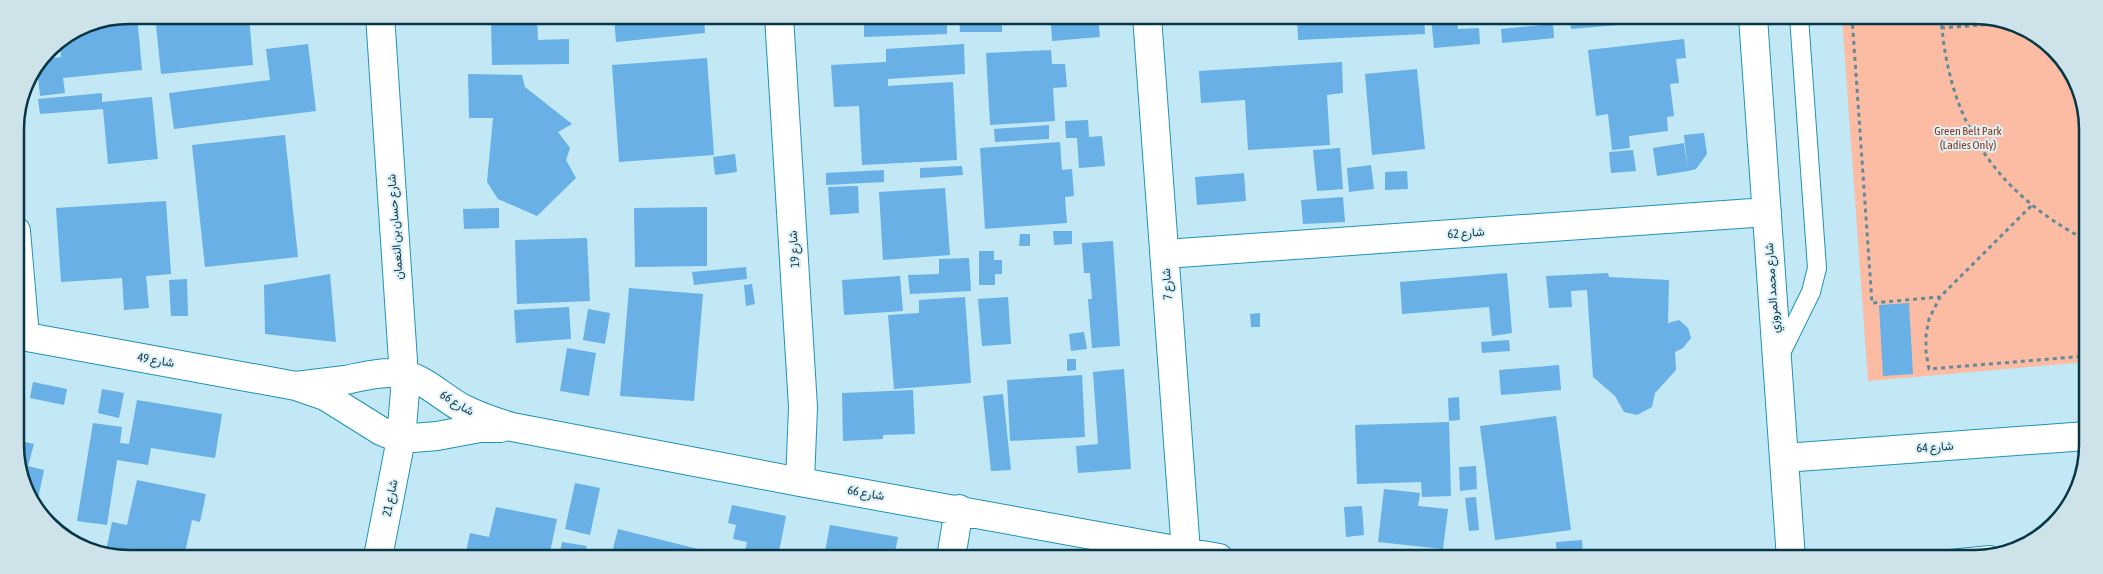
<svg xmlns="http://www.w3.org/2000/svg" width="2103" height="574" font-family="'Asap Condensed',Vazirmatn,sans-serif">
<rect width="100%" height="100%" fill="#c2e7f5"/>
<path fill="#fbbca3" d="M1842,17H1996L2055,49L2086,107V362L1868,381Z"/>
<path fill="#68b0e6" d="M129,15H137L142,70L63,78L65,93L40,96L37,66L41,60L61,57L60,41L86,24Z
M155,15H249L253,65L161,74Z
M491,15L574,16V19L537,20L538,40L569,39V64L492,65Z
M614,16H704L705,33L616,42Z
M864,16H947V34L864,37Z
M959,16H1069V22L1002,23V32H960Z
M1075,16H1098L1100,37L1052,41L1051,25L1076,23Z
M1297,16L1424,17L1425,34L1298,40Z
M1431,17H1457L1458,29L1479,28L1480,44L1434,48Z
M1469,17H1508L1509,18L1470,21Z
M1570,17H1664L1665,21L1571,29Z
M1553,24L1554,38L1502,43L1501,29Z
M1684,39L1686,58L1676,59L1679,83L1670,84L1674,116L1667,117L1668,131L1629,136L1630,148L1612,150L1608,114L1596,116L1588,50Z
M308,44L316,111L174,129L169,93L270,80L266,49Z
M964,44L965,74L888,79V86L953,82L957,160L862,165L859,106L834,107L831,65L886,62V49Z
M1051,50L1052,64H1065L1067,87L1053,88L1055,121L990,125L986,53Z
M707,58L714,155L619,162L612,65Z
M1342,62L1343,93L1327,95L1330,145L1248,150L1245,100L1201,103L1199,71Z
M1417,69L1425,149L1372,155L1365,74Z
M468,74L522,75L525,87L572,124L558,132L570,148L566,160L576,178L537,216L498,199L487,182L493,118H469Z
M102,93V102L152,97L158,159L108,164L103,109L40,114L38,99Z
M2081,115H2086V161H2084Z
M1088,120L1089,137L1102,136L1105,166L1079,168L1077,138H1066L1065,121Z
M1049,125V139L995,142L994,129Z
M1704,133L1707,154L1696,169L1688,171L1684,135Z
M285,135L298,257L205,267L192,145Z
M1060,142L1062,170L1072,169L1074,196L1065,197L1067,223L985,229L980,148Z
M1684,143L1688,171L1657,176L1653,148Z
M1340,148L1343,189L1317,191L1313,150Z
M1633,150L1636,171L1611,173L1609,152Z
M735,154L737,172L715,175L713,157Z
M1371,165L1374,189L1349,192L1347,168Z
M962,166L963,175L920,178V168Z
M884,170V182L826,185V173Z
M1407,171L1408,189L1385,190V172Z
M1244,173L1246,201L1197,205L1195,177Z
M858,186L859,213L830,215L828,187Z
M945,188L950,255L883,260L879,192Z
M1343,197L1345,222L1303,224L1301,200Z
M166,201L171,274L146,276L149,308L124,310L122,278L61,282L56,208Z
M707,207V266L635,267L634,208Z
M499,208V228L464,229L463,209Z
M1053,231H1072V244L1054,245Z
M1020,234H1030V246H1019Z
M587,238L590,301L517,304L515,240Z
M1113,241L1120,346L1092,348L1088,299H1092L1090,273H1084L1082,243Z
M979,251H994V260H1002V274H995V285H979Z
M969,258L971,291L910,294L908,275L939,274V259Z
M746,267L747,279L694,285L692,272Z
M1507,273L1512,333L1492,336L1489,307L1402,314L1400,282Z
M1608,273L1609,277L1669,280L1668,323L1679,320L1688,328L1691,338L1683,348L1675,352L1676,370L1655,393L1652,407L1637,415L1624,412L1615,396L1593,377L1587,290L1571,291L1572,307L1549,308L1546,276Z
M330,274L336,342L265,334L264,285Z
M900,276L903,311L844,315L842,280Z
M187,279L188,316H171L169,280Z
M752,284L755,304L746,306L744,285Z
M629,288L703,294L694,401L620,396Z
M965,297L971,383L894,389L888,315L919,313V300Z
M1008,297L1011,344L982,346L978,299Z
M1909,303L1913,374L1883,376L1879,305Z
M569,307L571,339L516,343L514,310Z
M588,309L610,313L605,344L583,340Z
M1260,313V327H1251L1250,314Z
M1084,332L1087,349L1071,351L1069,334Z
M1509,340L1510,351L1482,353L1481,342Z
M567,348L596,353L589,396L560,391Z
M1067,359H1076V370L1067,371Z
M1559,365L1561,390L1501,395L1499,370Z
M1124,369L1131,469L1078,473L1076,446L1098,444L1093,372Z
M1082,375L1085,437L1010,441L1007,380Z
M33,382L67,389L64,405L30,398Z
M102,389L124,393L119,418L98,413Z
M913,390L915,434L883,435V439L843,441L842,393Z
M1003,394L1011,470L991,471L983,396Z
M1459,397L1460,420L1449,421L1448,398Z
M137,400L222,414L215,458L151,448L148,465L117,460L107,525L77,521L93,423L122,427L120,443L129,444Z
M1556,416L1571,530L1495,540L1480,426Z
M1449,422L1451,496L1422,497L1421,482L1357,484L1355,425Z
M17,440L34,444L28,466L44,470L37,504L17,467Z
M1476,466L1477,489L1460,491L1459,467Z
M137,480L206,494L200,522L192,520L184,557L105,556L112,522L127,525Z
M575,483L600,488L590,535L565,529Z
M1384,489L1420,493L1418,506L1448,509L1443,549L1378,542Z
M1476,497L1479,530L1469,531L1465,498Z
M732,505L786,516L778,557H744L747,542L733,539L736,525L728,523Z
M1362,506L1364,535L1346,537L1344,507Z
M496,507L557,519L549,557H465L470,533L489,537Z
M830,525L898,537L894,558H863L825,551Z
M618,529L710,552L708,557H611Z
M1582,540L1583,557L1557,558L1556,542Z
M562,542L587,546L584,557H559Z"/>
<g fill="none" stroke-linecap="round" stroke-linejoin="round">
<defs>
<path id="lane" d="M1779,357L1811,292L1817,268L1799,17
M1950,559L1990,555"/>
<path id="street" d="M779,16L803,407L800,482
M1147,16L1186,552
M1753,17L1791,559
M16,231L25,336
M1165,254L1767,212
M16,335L296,386L325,396L381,431L401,439L437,436L480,428H501
M296,386C312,384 329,382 345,380C365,376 382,371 402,374C425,379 442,397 462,408C478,416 495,422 512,427L800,482L1219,558
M1784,458L2086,436
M378,557L401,439L405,391L380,15
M951,558L959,509"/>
</defs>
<use href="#lane" stroke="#2093b4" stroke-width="20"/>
<use href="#street" stroke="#2093b4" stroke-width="30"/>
<path stroke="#618b99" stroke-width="3" stroke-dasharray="4 4" stroke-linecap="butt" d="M1852,17L1872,303L1940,297
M1941,17C1948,120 1994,192 2086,240
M1941,28L2008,23
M2031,206L1940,297L1929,319L1926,335V352L1929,369L2086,356"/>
<use href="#lane" stroke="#fff" stroke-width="18"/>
<use href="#street" stroke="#fff" stroke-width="28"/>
</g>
<g text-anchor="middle" stroke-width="4" stroke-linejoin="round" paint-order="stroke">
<g font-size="12" fill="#8a3a15" stroke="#dff1f8">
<text x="1968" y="135">Green Belt Park<tspan x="1968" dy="14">(Ladies Only)</tspan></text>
</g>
<g font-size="12" fill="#073644" stroke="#dff1f8">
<text transform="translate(395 227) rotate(-94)" y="4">شارع حسان بن النعمان</text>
<text transform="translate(1466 233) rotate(-4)" y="4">شارع 62</text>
<text transform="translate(794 249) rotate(-94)" y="4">شارع 19</text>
<text transform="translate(1167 284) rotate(-94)" y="4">شارع 7</text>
<text transform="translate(1772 288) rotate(-94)" y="4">شارع محمد المروزي</text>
<text transform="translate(156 360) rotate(10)" y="4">شارع 49</text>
<text transform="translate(457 403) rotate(31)" y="4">شارع 66</text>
<text transform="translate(1935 447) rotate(-4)" y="4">شارع 64</text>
<text transform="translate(866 493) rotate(10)" y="4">شارع 66</text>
<text transform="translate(390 498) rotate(-79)" y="4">شارع 21</text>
</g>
</g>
<path d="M0 0H2103V574H0ZM129 24H1974A105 105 0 0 1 2079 129V445A105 105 0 0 1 1974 550H129A105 105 0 0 1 24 445V129A105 105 0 0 1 129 24Z" fill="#cee2ea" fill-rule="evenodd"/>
<path fill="none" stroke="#073644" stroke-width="2.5" d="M129 24H1974A105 105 0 0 1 2079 129V445A105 105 0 0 1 1974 550H129A105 105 0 0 1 24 445V129A105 105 0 0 1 129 24Z"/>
</svg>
